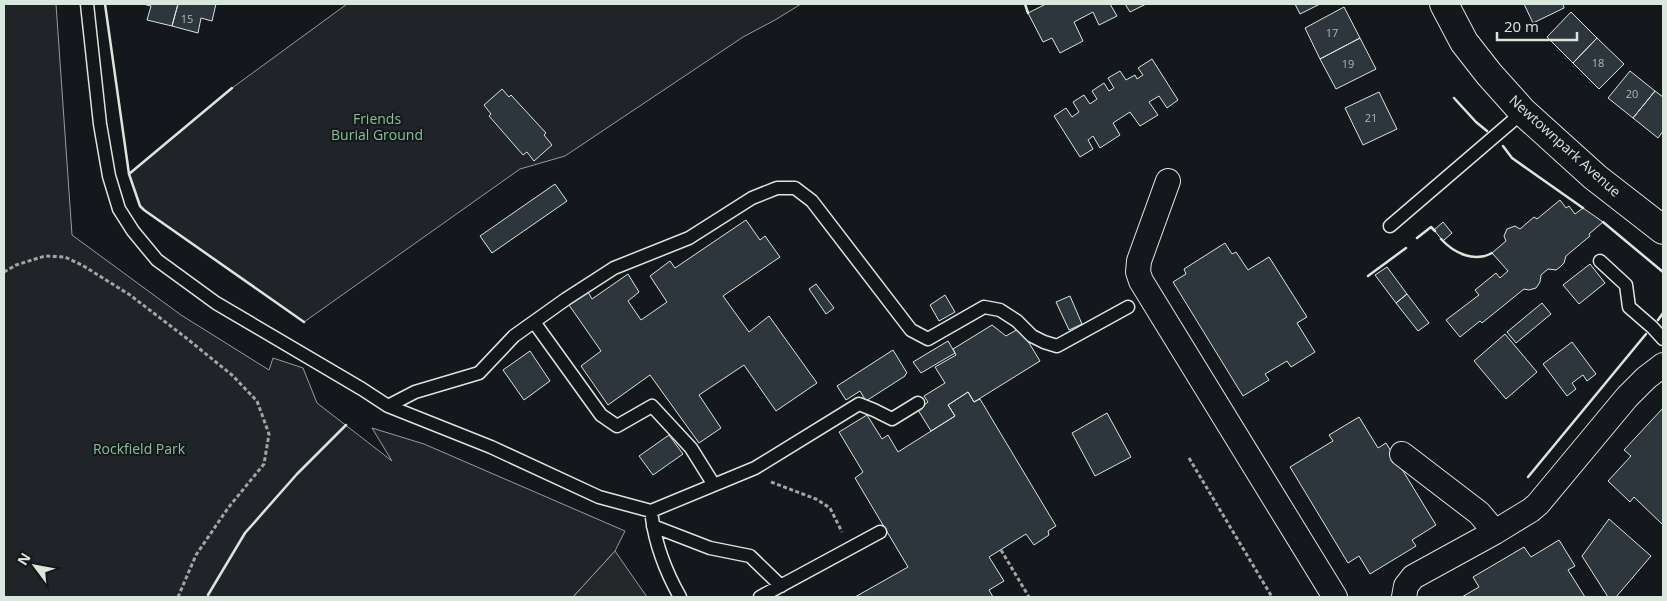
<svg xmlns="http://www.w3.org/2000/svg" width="1667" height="601" font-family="'Open Sans',sans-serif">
<rect width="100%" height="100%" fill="#14181c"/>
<path fill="#202428" stroke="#939e99" d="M4,4H56L72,235L181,315L269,370L273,358L303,368L317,403L392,461L372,428L424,444L625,531L615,551L573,597H4Z
M347,4H801L775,20L743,37L565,156L520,169L304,322L144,210L140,206L129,174L232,88Z"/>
<path fill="#24282b" stroke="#939e99" d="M615,551L647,597H573Z"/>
<path fill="#2c363c" stroke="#d8e6dc" d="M143,4H178L172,26L147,20L151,6Z
M178,4H216L212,21L201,18L198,33L172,26Z
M1046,4H1110L1117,16L1099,25L1093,12L1074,22L1083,41L1060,53L1052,38L1043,42L1028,13Z
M1125,4H1146L1130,12Z
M1295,4H1320L1300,14Z
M1524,4H1563L1564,8L1533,23Z
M1344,7L1360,38L1320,59L1305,28Z
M1571,12L1597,38L1573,63L1547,37Z
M1360,38L1376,69L1336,89L1320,59Z
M1597,38L1624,64L1599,89L1573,63Z
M1152,59L1178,100L1167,108L1159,96L1149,102L1158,115L1140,126L1130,112L1113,123L1120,135L1100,148L1093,136L1088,140L1093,149L1080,157L1054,116L1066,108L1072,117L1079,112L1073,102L1084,95L1090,104L1097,99L1092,91L1104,83L1109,91L1114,88L1108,78L1120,71L1126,80L1135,75L1137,79L1143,75L1138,68Z
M1630,71L1655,91L1633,118L1608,98Z
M502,89L509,97L511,95L546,133L544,135L552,145L534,161L527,152L523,155L489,116L491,114L484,105Z
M1655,91L1663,97V131L1658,138L1633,118Z
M1379,92L1397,129L1363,145L1345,108Z
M555,184L567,201L492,253L480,236Z
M1560,200L1566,208L1569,206L1575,214L1583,208L1603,222L1589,234L1590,236L1566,256L1564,263L1560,267L1556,270L1548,269L1541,275L1540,282L1536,288L1529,290L1524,289L1482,323L1480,321L1460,337L1446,320L1479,295L1475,290L1496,273L1500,278L1508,271L1492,253L1506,241L1504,236L1507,229L1515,226L1520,229L1534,217L1537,219Z
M746,220L760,240L765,236L780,257L723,296L749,332L769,316L817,383L776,411L744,365L699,395L721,428L699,443L650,375L608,405L581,366L601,351L569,305L588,292L592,299L628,274L639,292L628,301L641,320L667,302L650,276L670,261L675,268Z
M1443,222L1452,233L1443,241L1434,230Z
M1225,243L1232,254L1236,252L1248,270L1269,257L1307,317L1297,323L1315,352L1291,367L1287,361L1265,374L1269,380L1243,396L1173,282L1186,274L1184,269Z
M1590,264L1605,283L1579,304L1563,285Z
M1387,267L1407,294L1396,303L1375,275Z
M816,284L834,308L826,314L809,289Z
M1407,294L1429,323L1418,331L1396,303Z
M945,295L955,312L939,321L930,305Z
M1070,296L1082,324L1069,330L1056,302Z
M1542,303L1551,314L1516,343L1507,332Z
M992,325L1006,336L1020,328L1040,361L974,402L968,392L948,405L955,416L931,431L918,410L928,402L924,396L945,383L935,367L956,355L953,349Z
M1505,334L1537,372L1506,399L1474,361Z
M948,341L955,353L921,373L913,362Z
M1572,342L1596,374L1587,381L1583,375L1572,383L1576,389L1567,396L1543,364Z
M893,350L907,373L905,375V376L866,401L860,391L846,400L837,386Z
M530,351L550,381L524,400L503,370Z
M968,392L974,402L980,399L1056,526L1048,531L1049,535L1034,545L1026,534L989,557L1004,581L989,590L993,597H855L908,567L855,478L863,472L839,432L867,415L882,439L888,435L898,452L955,416L948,405Z
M1663,408V525L1634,497L1630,502L1608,481L1631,456L1624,450Z
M1107,413L1131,457L1095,476L1072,433Z
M1359,417L1378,448L1386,443L1436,525L1412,540L1416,546L1370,574L1359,556L1348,563L1290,467L1333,441L1329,435Z
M669,435L683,454L653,475L639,456Z
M1609,519L1651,556L1616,597H1608L1582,556Z
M1559,540L1575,566L1568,570L1585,597H1462L1479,587L1473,577L1524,547L1531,557Z"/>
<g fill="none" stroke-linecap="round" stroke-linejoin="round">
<defs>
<path id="lane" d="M87,4L100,124L109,176L119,209L133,231L157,260L216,303L362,389L388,406L491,447L599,497L651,511L755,468L859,404L874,410L892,419L918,403
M1390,226L1523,112
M1600,261L1626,285L1629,307L1652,327L1663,339
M534,322L601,415L617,426L652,406L691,448L714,485
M388,406L415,392L479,373L514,336L566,299L614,268L689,238L752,198L777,188H795L812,201L911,330L928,339L984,307L1000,310L1017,321L1032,336L1044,342L1057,346L1128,307
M652,518C656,547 666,572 680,597
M653,526L710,548L750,556L781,586
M760,597L880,532"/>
<path id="street" d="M1168,181L1139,261L1138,272L1141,281L1335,597
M1402,454L1479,513L1495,532
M1404,597L1406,586L1413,577L1495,532L1531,510L1538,504L1627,397L1646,378L1663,365"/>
<path id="secondary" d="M1444,4L1464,42L1489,74L1523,112L1595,177L1663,230"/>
</defs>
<use href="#lane" stroke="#d8e6dc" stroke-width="15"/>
<use href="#street" stroke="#d8e6dc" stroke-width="26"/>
<use href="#secondary" stroke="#d8e6dc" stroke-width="30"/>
<path stroke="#9da8a2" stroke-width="3" stroke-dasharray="4 2.5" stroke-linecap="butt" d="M4,272L16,265L45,256L65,257L82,265L130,295L185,337L232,375L257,401L269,434L264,464L228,508L196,555L178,597
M1189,458L1272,597
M771,482L816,499L830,508L842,532
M1001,550L1029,597"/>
<use href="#lane" stroke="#14181c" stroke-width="12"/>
<use href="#street" stroke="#14181c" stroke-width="24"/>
<use href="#secondary" stroke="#14181c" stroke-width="28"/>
<path stroke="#d8e6dc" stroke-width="2.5" d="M105,4L129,174L232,88
M1025,4L1028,13
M1454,98L1476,122L1487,131
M1503,146L1512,158L1583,208
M129,174L140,206L144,210L304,322
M1603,222L1663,272
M1417,238L1431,227L1435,231
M1441,239C1454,253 1474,263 1492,253
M1368,276L1406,248
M1658,320L1663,313
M1528,477L1646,334
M208,595L245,533L297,474L346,425"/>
</g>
<g text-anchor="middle" stroke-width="4" stroke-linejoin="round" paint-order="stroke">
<g font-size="11" fill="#adbab4">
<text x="187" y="23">15</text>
<text x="1332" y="37">17</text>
<text x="1598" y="67">18</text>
<text x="1348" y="68">19</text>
<text x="1632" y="98">20</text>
<text x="1371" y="122">21</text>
</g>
<g font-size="14" fill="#8ac095" stroke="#14181c">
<text x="377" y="124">Friends<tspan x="377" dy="16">Burial Ground</tspan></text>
<text x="139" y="454">Rockfield Park</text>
</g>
<g font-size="14" fill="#d8e6dc" stroke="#14181c">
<text transform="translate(1565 146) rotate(42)" y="5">Newtownpark Avenue</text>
</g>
</g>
<rect width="1667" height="601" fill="none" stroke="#d8e6dc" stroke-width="10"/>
<g transform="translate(35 566) rotate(302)" stroke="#14181c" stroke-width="4" paint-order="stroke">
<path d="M0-4L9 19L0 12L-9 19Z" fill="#d8e6dc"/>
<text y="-8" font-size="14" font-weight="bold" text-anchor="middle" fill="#d8e6dc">N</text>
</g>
<path d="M1497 32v8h80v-8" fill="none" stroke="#d8e6dc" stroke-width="2.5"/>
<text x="1504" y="32" font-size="15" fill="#d8e6dc" stroke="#14181c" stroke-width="4" paint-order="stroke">20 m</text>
</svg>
